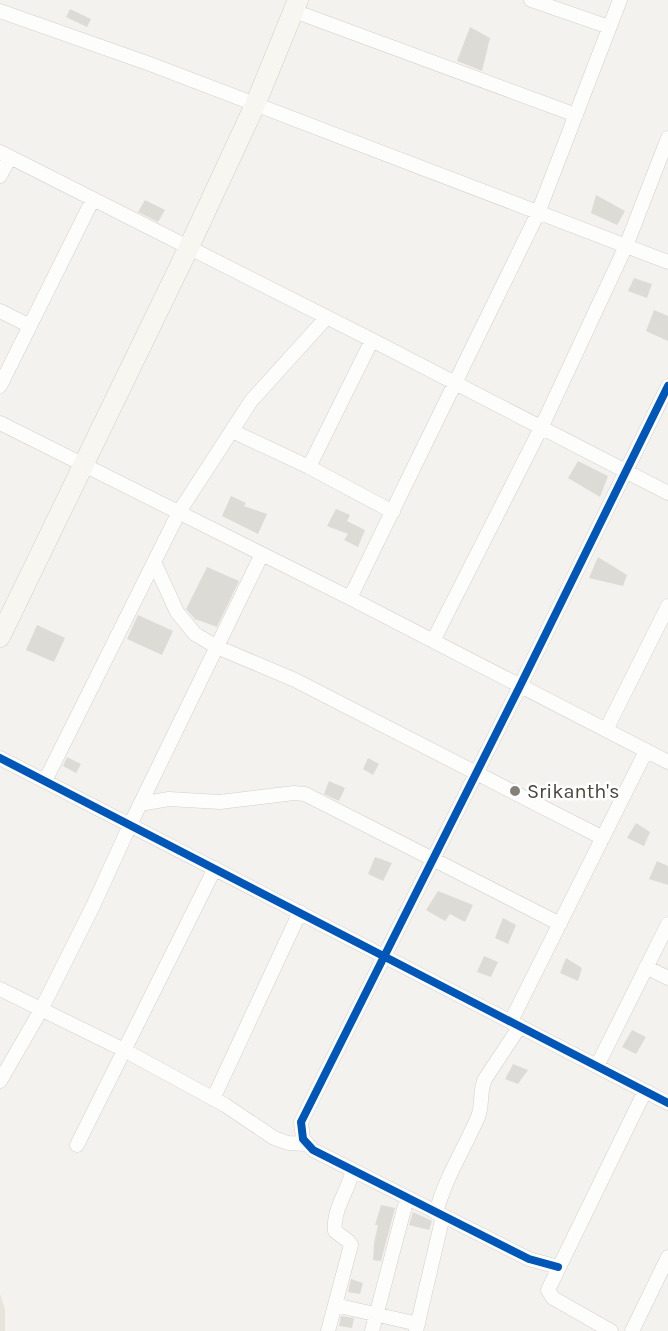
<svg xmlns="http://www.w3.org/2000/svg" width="668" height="1331" font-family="Karla,sans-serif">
<rect width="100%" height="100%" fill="#f4f2ee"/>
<path fill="#e7e4dc" d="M0,1294L5,1309V1331H0Z"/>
<path fill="#dddbd6" d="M70,9L91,19L87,27L66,17Z
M470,27L490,38L482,71L457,61Z
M596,195L625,211L617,225L591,213Z
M145,200L165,210L158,222L138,212Z
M634,278L652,284L647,298L628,291Z
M654,310L668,316V341L646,331Z
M578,461L608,476L600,497L568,478Z
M231,496L246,503L244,506L267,514L258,534L222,516Z
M336,509L350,515L347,521L365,530L358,547L344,540L348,534L327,526Z
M598,557L627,575L623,586L589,578Z
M207,567L239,581L217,627L195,619L186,609Z
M138,615L173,631L162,655L127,639Z
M37,625L65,638L54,662L26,650Z
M67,757L81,764L76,773L63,766Z
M368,758L379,764L373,775L363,769Z
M329,781L345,788L339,801L324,794Z
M636,823L650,832L644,846L627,838Z
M375,857L392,863L383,881L368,874Z
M657,861L668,866V885L649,879Z
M438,891L473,905L465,922L450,914L445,921L426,910Z
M503,918L516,925L508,944L495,938Z
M484,956L498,962L491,977L477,972Z
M566,958L582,968L578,981L560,973Z
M632,1030L646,1037L636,1054L622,1047Z
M513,1064L528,1070L518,1084L505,1079Z
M381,1205L395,1208L381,1261L373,1260L374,1243L378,1225H375Z
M413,1212L432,1221L429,1230L409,1225Z
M351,1279L363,1283L360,1294L348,1292Z
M341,1316L354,1318L352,1328L339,1326Z"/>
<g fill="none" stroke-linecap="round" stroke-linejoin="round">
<defs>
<path id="street" d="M531,0L609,27
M0,11L150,64L668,262
M294,11L576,115
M0,152L372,340L668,493
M0,176L10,157
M0,311L30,326
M0,386L93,199
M0,423L350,598L668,762
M232,431L309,467L393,512
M309,467L372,340
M154,562L177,612L195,634L217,647L295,680L603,838
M350,598L538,213L620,0
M433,641L541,428L626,246L668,138
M606,730L668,606
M0,758L668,1103
M45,781L179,512L251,401L327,317
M140,804L169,799L220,802L294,793L305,794L560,924
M646,967L668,978
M0,989L124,1050L225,1105L274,1138L288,1143L306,1144
M511,1021L646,751
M597,1066L668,924
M0,1081L41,1010L93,906L130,825L262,554
M213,1099L300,912
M77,1145L215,868
M436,1213C445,1178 464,1149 478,1117C483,1105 479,1091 485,1079L520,1026
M558,1267L529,1259L313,1150L303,1139L301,1122L520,686L668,386
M335,1305L418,1324
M328,1331L351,1245L348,1241L335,1231C332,1211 349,1189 353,1170
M372,1331L407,1198
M416,1331L443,1216
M611,1331L553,1298L548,1290L645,1091
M632,1331L668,1257"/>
<path id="secondary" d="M0,637L189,247L255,105L298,0"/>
</defs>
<use href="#street" stroke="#d2d0cb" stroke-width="15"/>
<use href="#secondary" stroke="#d2cfc5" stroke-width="21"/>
<use href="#street" stroke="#fdfdfc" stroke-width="14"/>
<use href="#secondary" stroke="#f7f6f1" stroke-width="20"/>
<defs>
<path id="cycleway" d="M0,758L668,1103
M558,1267L529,1259L313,1150L303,1139L301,1122L520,686L668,386"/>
</defs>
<use href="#cycleway" stroke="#fff" stroke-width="11"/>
<use href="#cycleway" stroke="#0057b8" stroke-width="8"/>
</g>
<circle fill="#868178" stroke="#fff" stroke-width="2" cx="515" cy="791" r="6"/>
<g text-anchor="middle" stroke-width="5" stroke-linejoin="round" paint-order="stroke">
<g font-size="20" fill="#4a4439" stroke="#fff" text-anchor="start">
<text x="527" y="798">Srikanth's</text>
</g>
</g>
</svg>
